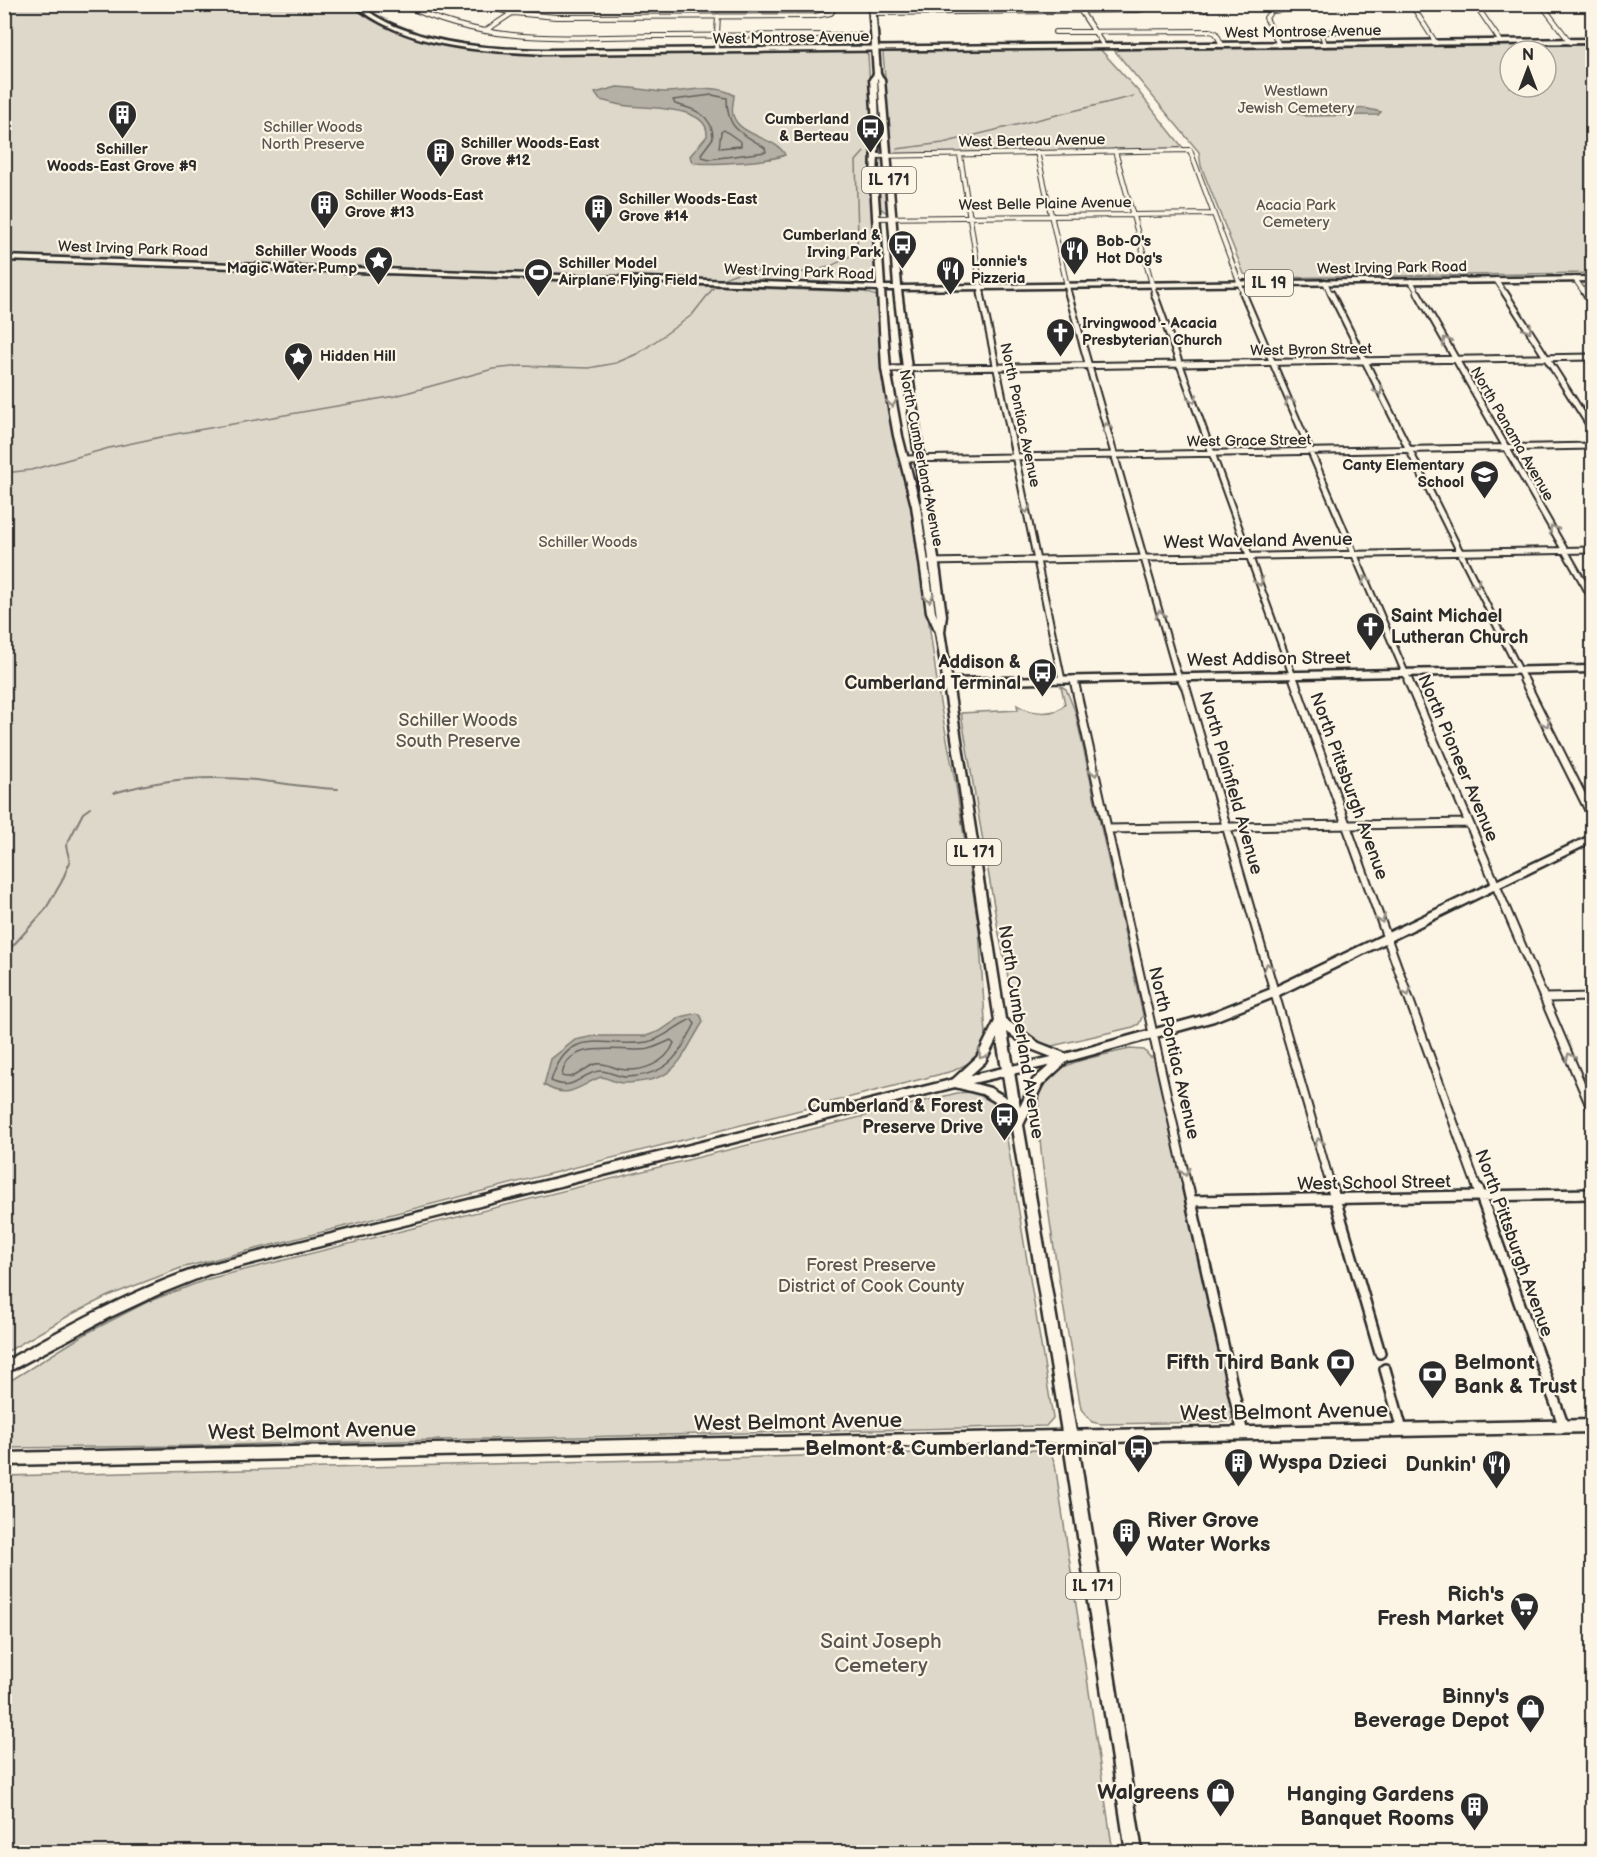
<svg xmlns="http://www.w3.org/2000/svg" width="1597" height="1857" font-family="'Balsamiq Sans',sans-serif">
<style>
.green{fill:#ded8ca;stroke:#84827a;stroke-width:1.5;fill-rule:evenodd}
.water{fill:#b4b0a5;stroke:#7d7b74;stroke-width:1.5}
.lines{fill:none;stroke-linecap:round;stroke-linejoin:round}
.shore{stroke:#62605c;stroke-width:1.5}
.stream-far1{stroke:#7d7b74;stroke-width:1.5}
.stream{stroke:#7d7b74;stroke-width:2}
.street-far3-casing{stroke:#2b2b2b;stroke-width:6}
.street-far2-casing{stroke:#2b2b2b;stroke-width:9}
.street-far1-casing{stroke:#2b2b2b;stroke-width:11}
.street-casing{stroke:#2b2b2b;stroke-width:14}
.secondary-casing{stroke:#2b2b2b;stroke-width:5}
.primary-casing{stroke:#2b2b2b;stroke-width:5}
.street-far3{stroke:#fcf5e5;stroke-width:4}
.street-far2{stroke:#fcf5e5;stroke-width:5}
.street-far1{stroke:#fcf5e5;stroke-width:7}
.street{stroke:#fcf5e5;stroke-width:9}
.secondary{fill:#fcf5e5;fill-rule:evenodd}
.primary{fill:#fcf5e5;fill-rule:evenodd}
.oneway{stroke:#949088}
.labels{text-anchor:middle;dominant-baseline:central;stroke-width:4.5;stroke-linejoin:round;paint-order:stroke}
.far-street-label{font-size:15px;fill:#2b2b2b;stroke:#fcf5e5}
.far-park-label{font-size:15px;fill:#585653;stroke:#fcf5e5}
.far-poi-label{font-size:15px;font-weight:bold;fill:#2b2b2b;stroke:#fcf5e5;text-anchor:start}
.shield{fill:#fcf5e5;stroke:#6a6863;stroke-width:1.5}
.shield-label{font-size:16px;font-weight:bold;fill:#2b2b2b}
.street-label{font-size:18px;fill:#2b2b2b;stroke:#fcf5e5}
.poi-label{font-size:18px;font-weight:bold;fill:#2b2b2b;stroke:#fcf5e5;text-anchor:end}
.park-label{font-size:18px;fill:#585653;stroke:#fcf5e5}
.near-poi-label{font-size:21px;font-weight:bold;fill:#2b2b2b;stroke:#fcf5e5;text-anchor:end}
.near-street-label{font-size:21px;fill:#2b2b2b;stroke:#fcf5e5}
.near-park-label{font-size:21px;fill:#585653;stroke:#fcf5e5}
</style>
<rect width="100%" height="100%" fill="#fcf5e5"/>
<filter id="ink" filterUnits="userSpaceOnUse"><feTurbulence type="fractalNoise" baseFrequency=".0167" numOctaves="2"/><feDisplacementMap in="SourceGraphic" scale="12" xChannelSelector="R" yChannelSelector="G"/><feConvolveMatrix kernelMatrix="1 2 1 2 8 2 1 2 1" color-interpolation-filters="sRGB"/></filter>
<g filter="url(#ink)">
<path class="green" d="M5 5H351C388 39 448 43 495 50L866 52 868 55 872 118 870 165 876 279 871 283H844L5 256Z
M1592 45V273L1255 278 1244 274 1201 166 1199 152 1114 50ZM1510 51H1546V87H1510Z
M1100 49 1138 91 1184 149 891 154 883 53 885 52Z
M880 159 883 160 887 213 880 208 877 161Z
M5 261 865 292 877 296 886 401 913 508 940 703 956 786 979 929 986 1035 980 1052 973 1061 953 1071 181 1268 108 1296 70 1315 5 1353Z
M1061 686 1066 689 1075 711 1143 1015 1139 1024 1133 1027 1052 1046 1034 1041 1018 1026 998 929 961 713 1018 710 1017 705C1029 713 1055 717 1065 704Z
M1130 1049 1144 1050 1150 1057H1155L1234 1412 1233 1417 1228 1422 1101 1424 1092 1422 1081 1409C1074 1366 1025 1106 1042 1084 1063 1059 1101 1056 1130 1049Z
M971 1092C986 1094 997 1101 1003 1115L1053 1418 1046 1426 187 1446 5 1448V1384L87 1333 147 1302 208 1279 957 1093Z
M1039 1450 1052 1456 1055 1464 1113 1852H5V1476Z"/>
<path class="water" d="M617 87C633 87 649 91 664 92 687 93 713 82 734 95 734 102 731 108 733 115 739 137 777 137 785 155 772 161 705 166 692 162L690 156 707 136C710 106 648 108 628 106 618 105 609 102 600 100L595 93Z
M1364 108 1381 112 1378 115 1307 116 1292 112 1296 109 1351 110Z
M697 1013 701 1016 703 1022C678 1062 678 1082 623 1083 615 1083 609 1078 601 1077 579 1085 569 1101 544 1085L551 1059 575 1040 594 1036H646L660 1031 681 1017Z"/>
<g class="lines">
<path class="shore" d="M712 95 727 98C727 131 740 131 765 148L766 152 710 159 702 157 701 154 713 138C713 115 695 109 675 104L673 100Z
M724 130 741 142V146L719 148 721 132Z
M692 1019 695 1024C677 1058 668 1075 626 1077 617 1077 608 1070 599 1071 579 1074 575 1092 551 1081 569 1023 604 1049 647 1042 664 1039 676 1025 692 1019Z
M671 1040 674 1043C666 1064 640 1073 619 1069 611 1067 605 1062 596 1064 584 1067 576 1081 562 1076 567 1036 624 1054 649 1049 656 1047 664 1043 671 1040Z"/>
<path class="stream-far1" d="M326 4 330 7
M897 149 943 143 1134 96
M723 279C749 264 778 274 807 272 825 270 840 263 855 253L858 237 856 161 864 152
M4 473 31 470 109 448 175 434 395 396 493 369 521 366 589 368 616 363 639 353 692 315 714 287"/>
<path class="stream" d="M114 793C160 779 207 775 255 780 283 783 310 788 338 789
M4 959 9 950 45 910 61 883 70 862 66 846 83 813 90 808"/>
<defs>
<path id="street-far3" d="M403 4C485 46 569 37 658 36 726 35 793 35 860 35
M475 4 513 13 556 17 815 16 831 13 835 7
M1076 4 1104 46
M1202 4 1205 10
M1254 4 1276 10
M1358 4 1373 9
M1411 4 1436 43
M1475 4 1501 42
M1541 4 1570 42
M835 7 872 6
M873 13 1138 10 1166 4
M485 31 526 4
M1055 32 1210 31 1216 33 1222 45
M1325 44 1321 32 1373 30
M1279 45 1266 18 1271 11 1358 4
M716 51 718 16
M1115 151 1155 295
M1037 152 1069 295
M960 155 982 295
M874 156 1190 150 1244 295
M877 218 1213 214
M1575 279 1586 295
M1496 280 1506 295
M1411 281 1419 295
M1325 282 1331 295"/>
<path id="street-far2" d="M981 293 1062 680
M1068 293 1176 670 1182 682
M1154 293 1295 682
M1243 293 1409 682
M1331 293 1525 682
M1418 293 1592 598
M1505 293 1592 429
M1585 293 1592 303
M886 369 1592 357
M905 459 1592 446
M929 562 1592 550"/>
<path id="street-far1" d="M1074 680 1188 1190
M1182 680 1186 688 1332 1190
M1294 680 1478 1190
M1408 680 1592 1110
M1524 680 1592 816
M1108 829 1469 823
M1545 998 1592 997"/>
<path id="street" d="M1188 1188 1243 1434
M1332 1188 1380 1353
M1478 1188 1564 1427
M1192 1201 1592 1194
M1385 1369 1402 1430"/>
<path id="secondary" d="M353 4C363 4 368 12 377 17 390 25 405 30 420 35 460 47 503 49 545 50L1592 39V43L545 54C479 51 406 48 353 4Z
M1592 666V672L947 685 942 682 947 679Z
M1592 835V842L1279 995 1214 1021 1065 1062 955 1087 209 1274 159 1294 108 1318 4 1374V1362C69 1325 136 1288 207 1265L955 1079 1065 1054 1206 1015 1271 989Z
M1592 1420V1432L4 1465V1453Z"/>
<path id="primary" d="M869 4H875L880 74 884 79 901 286 1592 277V281L901 290 911 368 946 615 944 632 1005 1019 1039 1043 1069 1055 1071 1058 1042 1085 1023 1125 1077 1438 1142 1852H1126L1063 1438 1009 1110 982 1094 951 1086 949 1083 977 1057 995 1021 936 632 927 612 912 506 894 436 882 369 878 290 4 260V256L877 286 871 181 873 124 870 79 874 74ZM877 78 878 79 894 286H884L877 181 879 124ZM884 290H894L903 368 937 617 935 612 920 506 902 436 890 369ZM1007 1032 1031 1049 1057 1059 1033 1080 1020 1107ZM997 1038V1040L1007 1098 990 1088 964 1081 985 1062Z"/>
</defs>
<use href="#street-far3" class="street-far3-casing"/>
<use href="#street-far2" class="street-far2-casing"/>
<use href="#street-far1" class="street-far1-casing"/>
<use href="#street" class="street-casing"/>
<use href="#secondary" class="secondary-casing"/>
<use href="#primary" class="primary-casing"/>
<use href="#street-far3" class="street-far3"/>
<use href="#street-far2" class="street-far2"/>
<use href="#street-far1" class="street-far1"/>
<use href="#street" class="street"/>
<use href="#secondary" class="secondary"/>
<use href="#primary" class="primary"/>
</g>
<defs><path id="oneway-chevron" d="M-2-3.5L2.5 0L-2 3.5" fill="none" stroke-width="1.6" stroke-linecap="round" stroke-linejoin="round" transform="scale(1.5)"/></defs>
<g class="oneway">
<use href="#oneway-chevron" transform="translate(1528 329) rotate(57)"/>
<use href="#oneway-chevron" transform="translate(1446 341) rotate(-120)"/>
<use href="#oneway-chevron" transform="translate(1379 391) rotate(63)"/>
<use href="#oneway-chevron" transform="translate(1193 399) rotate(70)"/>
<use href="#oneway-chevron" transform="translate(1289 401) rotate(-113)"/>
<use href="#oneway-chevron" transform="translate(892 403) rotate(81)"/>
<use href="#oneway-chevron" transform="translate(1107 427) rotate(-106)"/>
<use href="#oneway-chevron" transform="translate(1026 509) rotate(78)"/>
<use href="#oneway-chevron" transform="translate(1553 529) rotate(-120)"/>
<use href="#oneway-chevron" transform="translate(1366 580) rotate(-113)"/>
<use href="#oneway-chevron" transform="translate(1259 582) rotate(70)"/>
<use href="#oneway-chevron" transform="translate(1476 584) rotate(63)"/>
<use href="#oneway-chevron" transform="translate(929 598) rotate(81)"/>
<use href="#oneway-chevron" transform="translate(1160 614) rotate(-106)"/>
<use href="#oneway-chevron" transform="translate(1546 723) rotate(63)"/>
<use href="#oneway-chevron" transform="translate(1095 772) rotate(77)"/>
<use href="#oneway-chevron" transform="translate(1381 919) rotate(70)"/>
<use href="#oneway-chevron" transform="translate(1268 967) rotate(-106)"/>
<use href="#oneway-chevron" transform="translate(1407 992) rotate(70)"/>
<use href="#oneway-chevron" transform="translate(982 1055) rotate(126)"/>
<use href="#oneway-chevron" transform="translate(1570 1057) rotate(-113)"/>
<use href="#oneway-chevron" transform="translate(1319 1142) rotate(-106)"/>
<use href="#oneway-chevron" transform="translate(1185 1172) rotate(77)"/>
</g>
</g>
<defs>
<symbol id="building-pin" viewBox="-11 -11 22 30"><path d="M0 17L-7.5 6A9.5 9.5 0 1 1 7.5 6Z" fill="#2b2b2b" stroke="#fcf5e5"/><path d="M-4-6H4V6H1V3H-1V6H-4ZM-2.5-4.3h1.7v1.8h-1.7ZM.8-4.3h1.7v1.8H.8ZM-2.5-1h1.7V.8h-1.7ZM.8-1h1.7V.8H.8Z" fill="#fff"/></symbol>
<symbol id="bus-pin" viewBox="-11 -11 22 30"><path d="M0 17L-7.5 6A9.5 9.5 0 1 1 7.5 6Z" fill="#2b2b2b" stroke="#fcf5e5"/><path d="M-5-6H5V4H4V6H2V4H-2V6H-4V4H-5ZM-3.5-4V0h7V-4ZM-3.5 1.2v1.5H-2V1.2ZM2 1.2v1.5H3.5V1.2Z" fill="#fff"/></symbol>
<symbol id="restaurant-pin" viewBox="-11 -11 22 30"><path d="M0 17L-7.5 6A9.5 9.5 0 1 1 7.5 6Z" fill="#2b2b2b" stroke="#fcf5e5"/><path d="M-5-6h1v4h1v-4h1v4h1v-4h1v5L-1.5 .5V6h-2V.5L-5-1ZM5-6V6H3V1.5H1.5Q1.5-4 5-6Z" fill="#fff"/></symbol>
<symbol id="sight-pin" viewBox="-11 -11 22 30"><path d="M0 17L-7.5 6A9.5 9.5 0 1 1 7.5 6Z" fill="#2b2b2b" stroke="#fcf5e5"/><path d="M0-6L1.8-2.2L6-1.7L2.9 1.2L3.7 5.4L0 3.3L-3.7 5.4L-2.9 1.2L-6-1.7L-1.8-2.2Z" fill="#fff"/></symbol>
<symbol id="stadium-pin" viewBox="-11 -11 22 30"><path d="M0 17L-7.5 6A9.5 9.5 0 1 1 7.5 6Z" fill="#2b2b2b" stroke="#fcf5e5"/><path d="M0-5a6.5 5 0 1 0 0 10a6.5 5 0 1 0 0-10ZM-3.5-1.8h7v3.6h-7Z" fill="#fff"/></symbol>
<symbol id="church-pin" viewBox="-11 -11 22 30"><path d="M0 17L-7.5 6A9.5 9.5 0 1 1 7.5 6Z" fill="#2b2b2b" stroke="#fcf5e5"/><path d="M-1.2-6h2.4v3.5h3.3v2.4h-3.3V6h-2.4V-.1h-3.3v-2.4h3.3Z" fill="#fff"/></symbol>
<symbol id="school-pin" viewBox="-11 -11 22 30"><path d="M0 17L-7.5 6A9.5 9.5 0 1 1 7.5 6Z" fill="#2b2b2b" stroke="#fcf5e5"/><path d="M0-5L7-2L0 1L-7-2ZM-4 1L0 2.5L4 1V4Q0 6-4 4Z" fill="#fff"/></symbol>
<symbol id="bank-pin" viewBox="-11 -11 22 30"><path d="M0 17L-7.5 6A9.5 9.5 0 1 1 7.5 6Z" fill="#2b2b2b" stroke="#fcf5e5"/><path d="M-6-4H6V4H-6ZM0-2.3a2.3 2.3 0 1 0 0 4.6a2.3 2.3 0 1 0 0-4.6Z" fill="#fff"/></symbol>
<symbol id="supermarket-pin" viewBox="-11 -11 22 30"><path d="M0 17L-7.5 6A9.5 9.5 0 1 1 7.5 6Z" fill="#2b2b2b" stroke="#fcf5e5"/><path d="M-6-5.5h2.5l.6 2H6L4.5 2H-2.5L-4.4-4H-6ZM-1.5 3.2a1.3 1.3 0 1 0 .1 0ZM3 3.2a1.3 1.3 0 1 0 .1 0Z" fill="#fff"/></symbol>
<symbol id="shop-pin" viewBox="-11 -11 22 30"><path d="M0 17L-7.5 6A9.5 9.5 0 1 1 7.5 6Z" fill="#2b2b2b" stroke="#fcf5e5"/><path d="M-5-2.5h2.3a2.7 3.5 0 0 1 5.4 0H5L5.5 6h-11ZM-1.5-2.5h3a1.5 2.3 0 0 0-3 0Z" fill="#fff"/></symbol>
</defs>
<g fill-rule="evenodd">
<use href="#building-pin" x="106" y="98" width="33" height="45"/>
<use href="#bus-pin" x="854" y="112" width="33" height="45"/>
<use href="#building-pin" x="424" y="136" width="33" height="45"/>
<use href="#building-pin" x="308" y="188" width="33" height="45"/>
<use href="#building-pin" x="582" y="192" width="33" height="45"/>
<use href="#bus-pin" x="886" y="228" width="33" height="45"/>
<use href="#restaurant-pin" x="1058" y="234" width="33" height="45"/>
<use href="#sight-pin" x="362" y="244" width="33" height="45"/>
<use href="#restaurant-pin" x="934" y="254" width="33" height="45"/>
<use href="#stadium-pin" x="522" y="256" width="33" height="45"/>
<use href="#church-pin" x="1044" y="316" width="33" height="45"/>
<use href="#sight-pin" x="282" y="340" width="33" height="45"/>
<use href="#school-pin" x="1468" y="458" width="33" height="45"/>
<use href="#church-pin" x="1354" y="610" width="33" height="45"/>
<use href="#bus-pin" x="1026" y="656" width="33" height="45"/>
<use href="#bus-pin" x="988" y="1100" width="33" height="45"/>
<use href="#bank-pin" x="1324" y="1346" width="33" height="45"/>
<use href="#bank-pin" x="1416" y="1358" width="33" height="45"/>
<use href="#bus-pin" x="1122" y="1432" width="33" height="45"/>
<use href="#building-pin" x="1222" y="1446" width="33" height="45"/>
<use href="#restaurant-pin" x="1480" y="1448" width="33" height="45"/>
<use href="#building-pin" x="1110" y="1516" width="33" height="45"/>
<use href="#supermarket-pin" x="1508" y="1590" width="33" height="45"/>
<use href="#shop-pin" x="1514" y="1692" width="33" height="45"/>
<use href="#shop-pin" x="1204" y="1776" width="33" height="45"/>
<use href="#building-pin" x="1458" y="1790" width="33" height="45"/>
</g>
<g class="labels">
<g class="far-street-label">
<text transform="translate(1303 32) rotate(-1)">West Montrose Avenue</text>
<text transform="translate(791 38) rotate(-1)">West Montrose Avenue</text>
<text transform="translate(1032 141) rotate(-1)">West Berteau Avenue</text>
<text transform="translate(1045 204) rotate(-1)">West Belle Plaine Avenue</text>
<text transform="translate(133 249) rotate(2)">West Irving Park Road</text>
<text transform="translate(1392 268) rotate(-1)">West Irving Park Road</text>
<text transform="translate(799 272) rotate(2)">West Irving Park Road</text>
<text transform="translate(1311 350) rotate(-1)">West Byron Street</text>
<text transform="translate(1020 415) rotate(78)">North Pontiac Avenue</text>
<text transform="translate(1512 434) rotate(60)">North Panama Avenue</text>
<text transform="translate(1249 441) rotate(-1)">West Grace Street</text>
<text transform="translate(921 458) rotate(79)">North Cumberland Avenue</text>
</g>
<g class="far-park-label">
<text x="1296" y="91">Westlawn<tspan x="1296" dy="17">Jewish Cemetery</tspan></text>
<text x="313" y="127">Schiller Woods<tspan x="313" dy="17">North Preserve</tspan></text>
<text x="1296" y="205">Acacia Park<tspan x="1296" dy="17">Cemetery</tspan></text>
<text x="588" y="542">Schiller Woods</text>
</g>
<g class="far-poi-label">
<text x="849" y="119" text-anchor="end">Cumberland<tspan x="849" dy="17">&amp; Berteau</tspan></text>
<text x="461" y="143">Schiller Woods-East<tspan x="461" dy="17">Grove #12</tspan></text>
<text x="122" y="149" text-anchor="middle">Schiller<tspan x="122" dy="17">Woods-East Grove #9</tspan></text>
<text x="345" y="195">Schiller Woods-East<tspan x="345" dy="17">Grove #13</tspan></text>
<text x="619" y="199">Schiller Woods-East<tspan x="619" dy="17">Grove #14</tspan></text>
<text x="881" y="235" text-anchor="end">Cumberland &amp;<tspan x="881" dy="17">Irving Park</tspan></text>
<text x="1096" y="241">Bob-O's<tspan x="1096" dy="17">Hot Dog's</tspan></text>
<text x="357" y="251" text-anchor="end">Schiller Woods<tspan x="357" dy="17">Magic Water Pump</tspan></text>
<text x="971" y="261">Lonnie's<tspan x="971" dy="17">Pizzeria</tspan></text>
<text x="559" y="263">Schiller Model<tspan x="559" dy="17">Airplane Flying Field</tspan></text>
<text x="1082" y="323">Irvingwood - Acacia<tspan x="1082" dy="17">Presbyterian Church</tspan></text>
<text x="320" y="356">Hidden Hill</text>
<text x="1464" y="465" text-anchor="end">Canty Elementary<tspan x="1464" dy="17">School</tspan></text>
</g>
<g class="shield">
<rect x="862" y="167" width="54" height="26" rx="4.5"/>
<rect x="1245" y="270" width="48" height="26" rx="4.5"/>
<rect x="947" y="839" width="54" height="26" rx="4.5"/>
<rect x="1066" y="1573" width="54" height="26" rx="4.5"/>
</g>
<g class="shield-label">
<text x="889" y="180">IL 171</text>
<text x="1269" y="283">IL 19</text>
<text x="974" y="852">IL 171</text>
<text x="1093" y="1586">IL 171</text>
</g>
<g class="street-label">
<text transform="translate(1258 541) rotate(-1)">West Waveland Avenue</text>
<text transform="translate(1269 659) rotate(-1)">West Addison Street</text>
<text transform="translate(1458 758) rotate(67)">North Pioneer Avenue</text>
<text transform="translate(1231 783) rotate(74)">North Plainfield Avenue</text>
<text transform="translate(1349 786) rotate(70)">North Pittsburgh Avenue</text>
<text transform="translate(1021 1032) rotate(81)">North Cumberland Avenue</text>
<text transform="translate(1174 1053) rotate(77)">North Pontiac Avenue</text>
<text transform="translate(1374 1183) rotate(-1)">West School Street</text>
<text transform="translate(1514 1243) rotate(70)">North Pittsburgh Avenue</text>
</g>
<g class="poi-label">
<text x="1391" y="616" text-anchor="start">Saint Michael<tspan x="1391" dy="21">Lutheran Church</tspan></text>
<text x="1021" y="662">Addison &amp;<tspan x="1021" dy="21">Cumberland Terminal</tspan></text>
<text x="983" y="1106">Cumberland &amp; Forest<tspan x="983" dy="21">Preserve Drive</tspan></text>
</g>
<g class="park-label">
<text x="458" y="720">Schiller Woods<tspan x="458" dy="21">South Preserve</tspan></text>
<text x="871" y="1265">Forest Preserve<tspan x="871" dy="21">District of Cook County</tspan></text>
</g>
<g class="near-poi-label">
<text x="1319" y="1362">Fifth Third Bank</text>
<text x="1454" y="1362" text-anchor="start">Belmont<tspan x="1454" dy="24">Bank &amp; Trust</tspan></text>
<text x="1117" y="1448">Belmont &amp; Cumberland Terminal</text>
<text x="1259" y="1462" text-anchor="start">Wyspa Dzieci</text>
<text x="1476" y="1464">Dunkin'</text>
<text x="1147" y="1520" text-anchor="start">River Grove<tspan x="1147" dy="24">Water Works</tspan></text>
<text x="1504" y="1594">Rich's<tspan x="1504" dy="24">Fresh Market</tspan></text>
<text x="1509" y="1696">Binny's<tspan x="1509" dy="24">Beverage Depot</tspan></text>
<text x="1199" y="1792">Walgreens</text>
<text x="1454" y="1794">Hanging Gardens<tspan x="1454" dy="24">Banquet Rooms</tspan></text>
</g>
<g class="near-street-label">
<text transform="translate(1284 1412) rotate(-1)">West Belmont Avenue</text>
<text transform="translate(798 1422) rotate(-1)">West Belmont Avenue</text>
<text transform="translate(312 1431) rotate(-1)">West Belmont Avenue</text>
</g>
<g class="near-park-label">
<text x="881" y="1641">Saint Joseph<tspan x="881" dy="24">Cemetery</tspan></text>
</g>
</g>
<rect width="1597" height="1857" fill="none" stroke="#fcf5e5" stroke-width="24"/>
<rect x="12" y="12" width="1573" height="1833" fill="none" stroke="#2b2b2b" stroke-width="2" filter="url(#ink)"/>
<g transform="translate(1528 69)"><circle r="28" fill="#fcf5e5" stroke="#a8a49b" stroke-width="1.5"/>
<path d="M0-4.5L10 22L0 15L-10 22Z" fill="#2b2b2b"/>
<text y="-9" font-size="16" font-weight="bold" text-anchor="middle" fill="#2b2b2b">N</text>
</g>
</svg>
